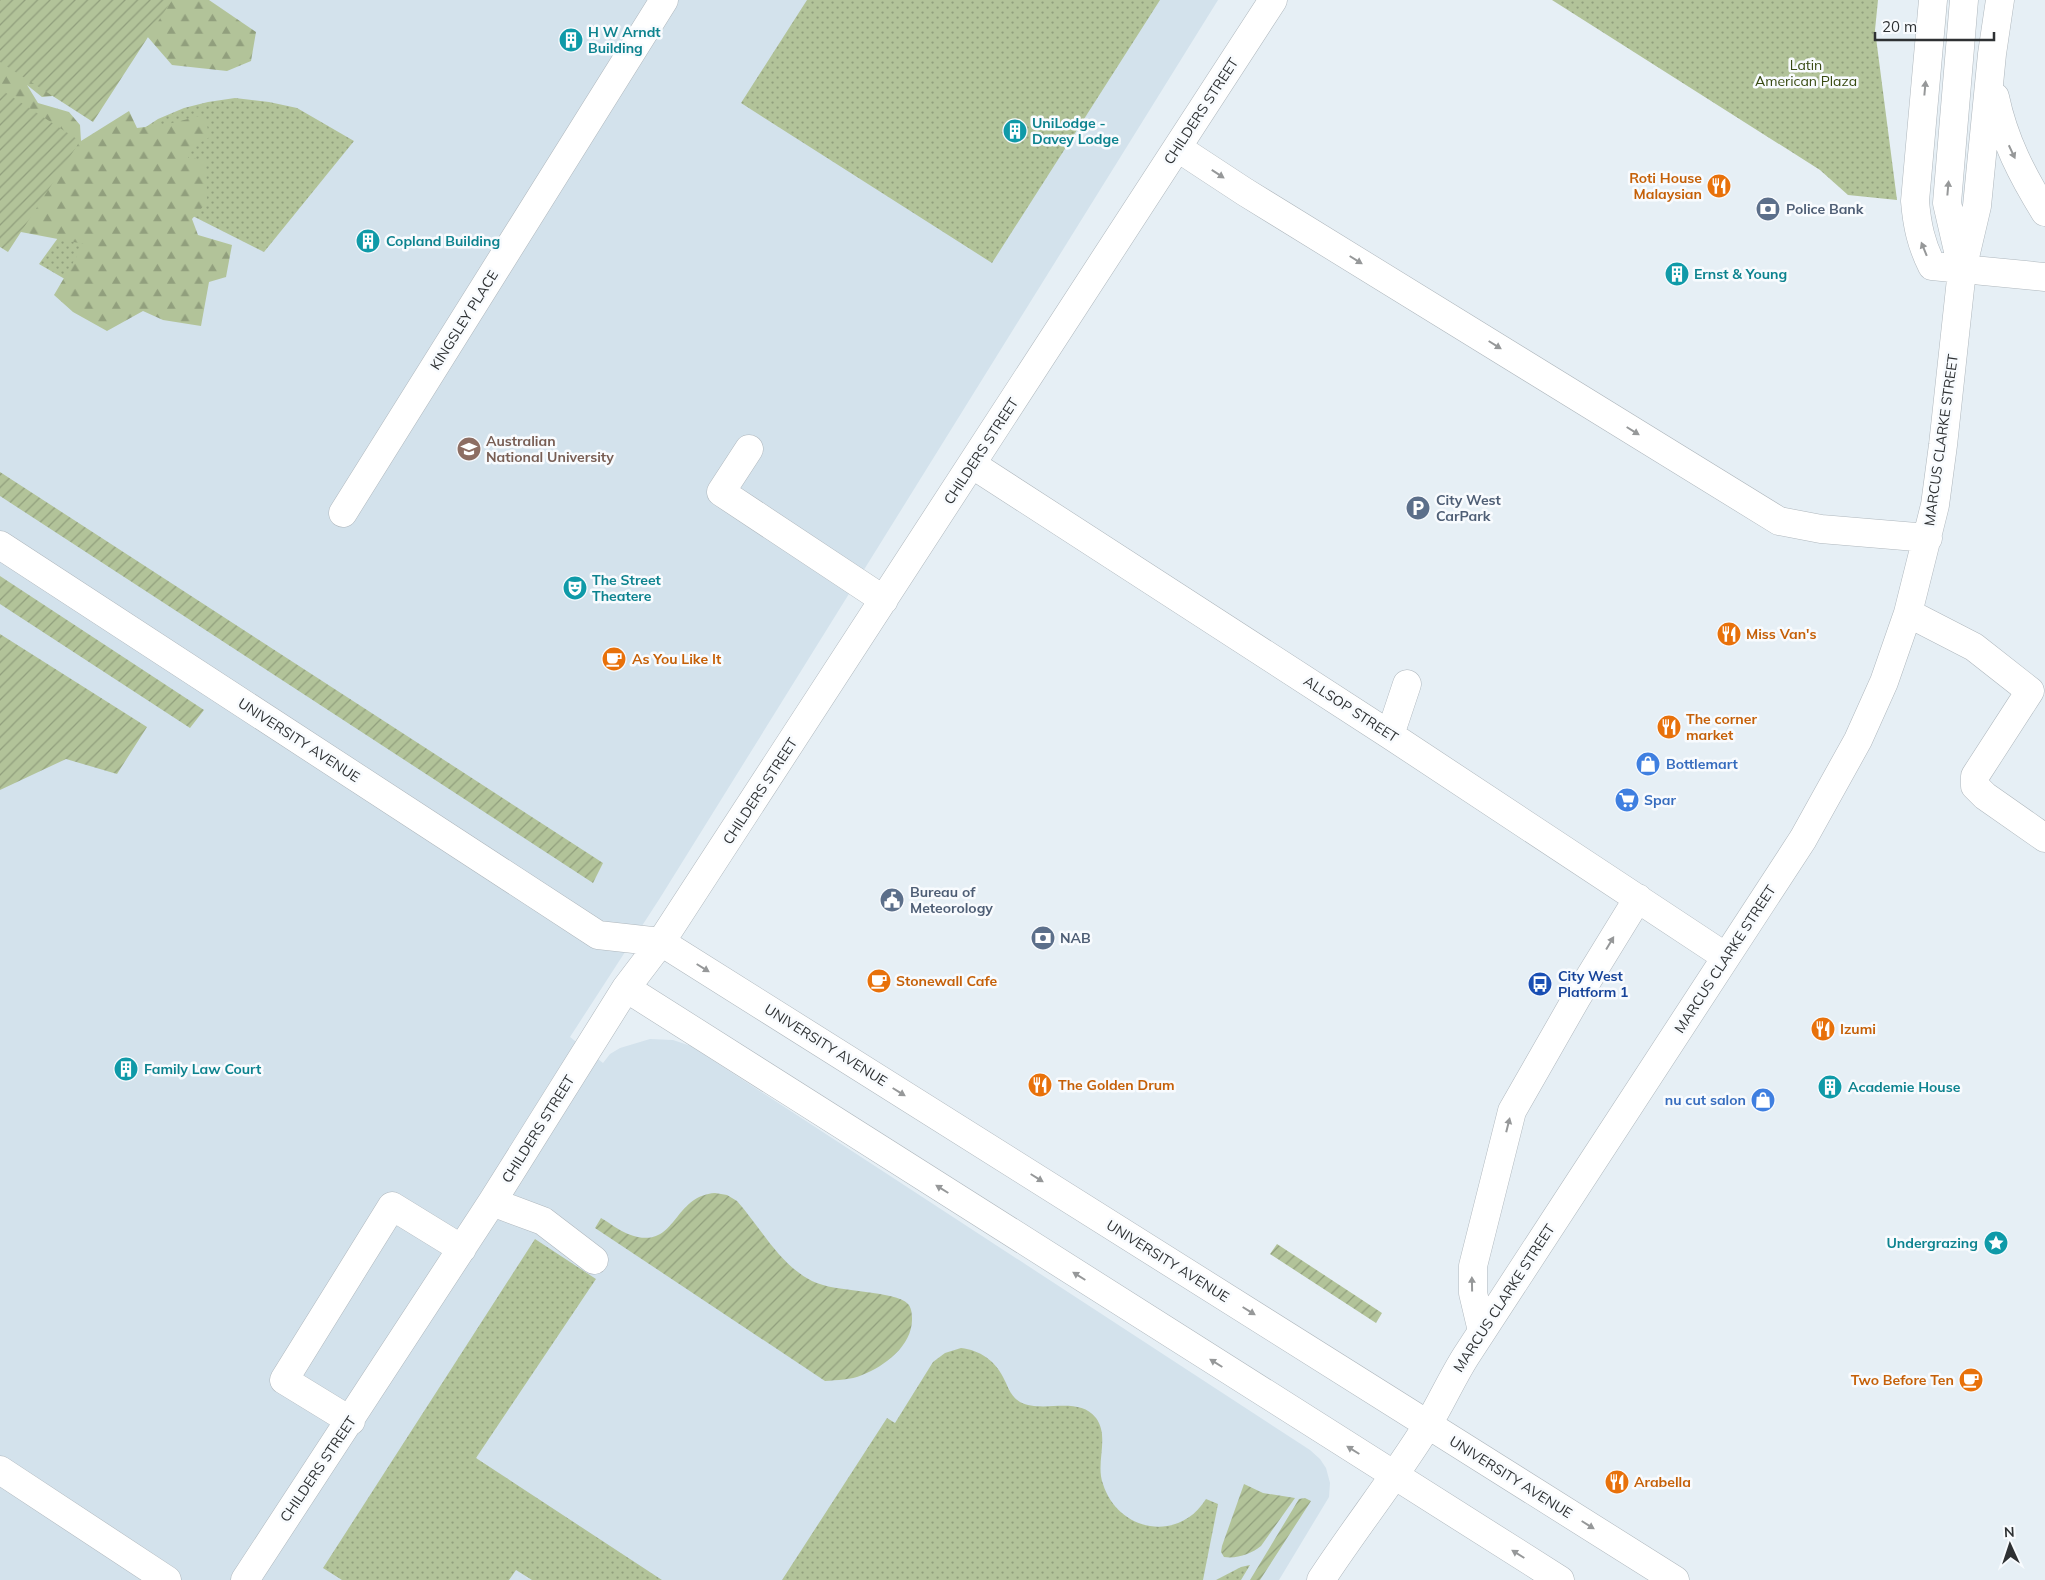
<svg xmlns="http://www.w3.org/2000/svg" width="2045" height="1580" font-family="Mulish,sans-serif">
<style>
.built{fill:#d3e2ec}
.grass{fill:url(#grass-dots)}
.forest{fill:url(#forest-firs)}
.garden{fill:url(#garden-furrows)}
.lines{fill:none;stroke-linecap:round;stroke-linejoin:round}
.minor-casing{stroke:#afb7bd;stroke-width:29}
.minor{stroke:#fff;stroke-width:28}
.oneway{fill:#969899}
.labels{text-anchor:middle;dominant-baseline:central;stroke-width:5;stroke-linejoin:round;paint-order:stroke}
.culture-label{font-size:14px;font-weight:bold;fill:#0d838f;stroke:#f8fbfe;text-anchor:start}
.park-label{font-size:14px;fill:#374911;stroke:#f8fbfe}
.street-label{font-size:14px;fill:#2e3133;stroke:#f8fbfe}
.food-label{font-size:14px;font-weight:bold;fill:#c56008;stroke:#f8fbfe;text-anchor:start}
.service-label{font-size:14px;font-weight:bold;fill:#4e5e75;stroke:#f8fbfe;text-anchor:start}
.education-label{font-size:14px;font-weight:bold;fill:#785e54;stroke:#f8fbfe;text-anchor:start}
.shop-label{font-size:14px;font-weight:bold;fill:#366cbe;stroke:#f8fbfe;text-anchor:start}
.transit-label{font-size:14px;font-weight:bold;fill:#164399;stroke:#f8fbfe;text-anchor:start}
</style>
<defs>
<pattern id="grass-dots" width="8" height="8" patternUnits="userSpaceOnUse" patternTransform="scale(1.25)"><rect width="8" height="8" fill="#b2c399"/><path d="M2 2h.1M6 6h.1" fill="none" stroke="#919f7d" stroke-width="1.8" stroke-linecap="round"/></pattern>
<pattern id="forest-firs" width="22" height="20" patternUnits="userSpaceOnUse" patternTransform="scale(1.25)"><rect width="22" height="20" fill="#b2c399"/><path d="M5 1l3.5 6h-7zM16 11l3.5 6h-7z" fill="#919f7d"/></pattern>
<pattern id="garden-furrows" width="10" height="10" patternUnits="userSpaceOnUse" patternTransform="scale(1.25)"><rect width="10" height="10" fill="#b2c399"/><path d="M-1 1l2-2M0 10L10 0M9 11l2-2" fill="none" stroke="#919f7d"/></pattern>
</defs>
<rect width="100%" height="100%" fill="#e6eff5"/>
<path class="built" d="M0 0H1218L660 898 570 1037 603 1063 610 1054 620 1048 650 1039 673 1040 691 1046 1310 1450 1320 1459 1326 1468 1330 1483 1329 1497 1279 1580H0Z"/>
<path class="grass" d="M807 0H1160L992 263 741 103Z
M1552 0H1878L1875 30 1897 200 1848 195 1820 170Z
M235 98 269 102 297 108 354 141 264 252 165 202 94 296 39 264 132 136 158 119 184 108 208 102Z
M535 1239 596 1279 476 1458 662 1580H532L516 1570 509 1580H342L323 1568Z
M961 1348C980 1350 995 1361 1003 1377 1008 1386 1010 1396 1020 1402 1043 1414 1078 1395 1096 1418 1110 1437 1095 1463 1103 1484 1118 1532 1179 1543 1206 1499L1218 1504 1203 1580H782L887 1418 895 1423 933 1362 945 1353Z
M1250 1565 1241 1580H1216L1241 1567Z"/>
<path class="forest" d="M0 0H209L256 32 251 61 227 71 172 65 140 28 84 93 42 97 27 85 38 103 69 112 80 125 81 141 129 111 137 128 168 124 204 115 210 137 194 146 188 158 206 160 207 202 192 219 198 235 232 245 226 277 209 282 201 326 163 320 143 311 107 331 73 312 54 295 84 244 0 228Z"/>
<path class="garden" d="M0 0H172L93 122 0 62Z
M0 89 80 141 8 252 0 247Z
M0 472 603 863 593 883 0 496Z
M0 576 204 710 190 728 0 604Z
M0 634 147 727 117 774 66 759 0 790Z
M715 1193 727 1195 737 1201C761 1228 779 1264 812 1281 835 1293 896 1290 908 1304 911 1307 912 1313 912 1318 913 1345 885 1366 862 1375 851 1380 837 1380 825 1381L595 1228 601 1218C610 1223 618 1230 628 1234 677 1253 671 1196 715 1193Z
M1277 1244 1382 1313 1376 1323 1270 1254Z
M1244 1484 1263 1493 1295 1498 1261 1546C1251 1554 1237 1559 1224 1557L1221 1552 1222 1546Z
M1305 1498 1311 1501 1260 1580H1250L1299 1499Z"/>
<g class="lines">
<defs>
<path id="minor" d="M1933 0 1915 201C1917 225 1921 244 1932 266L2045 277
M1995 97C2004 140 2022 175 2045 212
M1178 148 1245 192 1779 521 1821 529 1928 538
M1961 264 1947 203 1964 0
M749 449 721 492 884 600
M973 465 1390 735 1726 957
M343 513 664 0
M0 545 598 935 661 942 1675 1580
M1908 613 1974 647 2030 691 1975 776V786L1985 796 2045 838
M1390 735 1407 684
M626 988 1560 1580
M492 1202 543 1221 594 1260
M1482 1331 1473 1293V1266L1512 1111 1576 999 1638 898
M351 1421 284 1380 392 1206 462 1249
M0 1470 167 1580
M245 1580 492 1202 626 988 661 942 1273 0
M1321 1580C1355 1528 1394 1479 1427 1426 1441 1403 1452 1378 1466 1356L1803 839 1858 740 1884 682 1908 613 1935 505 1943 445 1962 270 1977 206 1992 54 2000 0"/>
</defs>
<use href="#minor" class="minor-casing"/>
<use href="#minor" class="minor"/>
</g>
<defs><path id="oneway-solid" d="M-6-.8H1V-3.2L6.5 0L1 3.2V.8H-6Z" transform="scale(1.25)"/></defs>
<g class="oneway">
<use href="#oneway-solid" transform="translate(1925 88) rotate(-85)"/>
<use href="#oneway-solid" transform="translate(2012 152) rotate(65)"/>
<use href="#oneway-solid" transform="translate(1218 174) rotate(33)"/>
<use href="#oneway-solid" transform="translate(1948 188) rotate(-85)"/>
<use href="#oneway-solid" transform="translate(1924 249) rotate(-112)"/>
<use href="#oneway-solid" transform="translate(1356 260) rotate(32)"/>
<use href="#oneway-solid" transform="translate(1495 345) rotate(32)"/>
<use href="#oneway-solid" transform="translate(1633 431) rotate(32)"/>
<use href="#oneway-solid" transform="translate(1610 943) rotate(-59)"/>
<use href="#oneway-solid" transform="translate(703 968) rotate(32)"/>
<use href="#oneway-solid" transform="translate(899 1092) rotate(32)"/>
<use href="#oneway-solid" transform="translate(1508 1125) rotate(-76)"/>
<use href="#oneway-solid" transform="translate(1037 1178) rotate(32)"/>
<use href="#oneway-solid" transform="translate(942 1189) rotate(-148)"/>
<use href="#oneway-solid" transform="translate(1079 1276) rotate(-148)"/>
<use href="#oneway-solid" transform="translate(1472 1284) rotate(-91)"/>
<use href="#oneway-solid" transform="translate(1249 1311) rotate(32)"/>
<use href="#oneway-solid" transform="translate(1216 1363) rotate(-148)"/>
<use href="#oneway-solid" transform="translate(1353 1450) rotate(-148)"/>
<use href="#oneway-solid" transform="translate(1588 1525) rotate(32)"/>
<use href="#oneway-solid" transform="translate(1518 1554) rotate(-148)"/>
</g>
<defs>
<symbol id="building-disc" viewBox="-11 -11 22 22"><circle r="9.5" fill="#0f9aa8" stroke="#f8fbfe"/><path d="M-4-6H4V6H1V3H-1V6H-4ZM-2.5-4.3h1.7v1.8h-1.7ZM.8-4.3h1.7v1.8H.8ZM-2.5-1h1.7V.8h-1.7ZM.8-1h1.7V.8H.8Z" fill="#fff"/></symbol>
<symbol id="restaurant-disc" viewBox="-11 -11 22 22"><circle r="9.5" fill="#e8710a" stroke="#f8fbfe"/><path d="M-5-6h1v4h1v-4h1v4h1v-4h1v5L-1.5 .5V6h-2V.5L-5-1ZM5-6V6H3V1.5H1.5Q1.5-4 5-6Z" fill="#fff"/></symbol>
<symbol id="bank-disc" viewBox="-11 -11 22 22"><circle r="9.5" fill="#5c6f8a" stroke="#f8fbfe"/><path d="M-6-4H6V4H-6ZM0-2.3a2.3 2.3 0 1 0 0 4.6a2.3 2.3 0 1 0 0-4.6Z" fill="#fff"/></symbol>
<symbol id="university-disc" viewBox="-11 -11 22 22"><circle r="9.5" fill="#8d6e63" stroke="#f8fbfe"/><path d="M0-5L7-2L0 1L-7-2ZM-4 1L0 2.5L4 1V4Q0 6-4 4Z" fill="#fff"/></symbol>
<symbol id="parking-disc" viewBox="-11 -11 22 22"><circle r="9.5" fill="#5c6f8a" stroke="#f8fbfe"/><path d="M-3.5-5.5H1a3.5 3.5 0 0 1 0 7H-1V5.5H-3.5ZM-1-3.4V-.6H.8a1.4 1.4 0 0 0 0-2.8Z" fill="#fff"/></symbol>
<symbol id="theatre-disc" viewBox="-11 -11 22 22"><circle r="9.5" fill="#0f9aa8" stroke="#f8fbfe"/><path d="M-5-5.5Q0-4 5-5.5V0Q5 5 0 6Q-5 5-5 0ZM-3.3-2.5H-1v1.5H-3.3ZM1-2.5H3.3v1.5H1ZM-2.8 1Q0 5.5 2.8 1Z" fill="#fff"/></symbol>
<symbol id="cafe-disc" viewBox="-11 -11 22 22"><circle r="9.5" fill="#e8710a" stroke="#f8fbfe"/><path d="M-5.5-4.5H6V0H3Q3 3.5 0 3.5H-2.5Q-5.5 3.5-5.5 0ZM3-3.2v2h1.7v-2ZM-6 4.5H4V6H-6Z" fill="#fff"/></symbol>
<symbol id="shop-disc" viewBox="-11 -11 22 22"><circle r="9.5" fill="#3f7fe0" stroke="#f8fbfe"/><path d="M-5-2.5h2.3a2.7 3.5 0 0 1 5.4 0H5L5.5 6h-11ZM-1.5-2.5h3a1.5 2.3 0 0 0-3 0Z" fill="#fff"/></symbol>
<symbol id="supermarket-disc" viewBox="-11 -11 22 22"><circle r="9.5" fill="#3f7fe0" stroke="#f8fbfe"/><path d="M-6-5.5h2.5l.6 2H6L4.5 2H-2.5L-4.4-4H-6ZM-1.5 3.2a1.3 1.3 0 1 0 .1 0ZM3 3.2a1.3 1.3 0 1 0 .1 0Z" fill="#fff"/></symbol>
<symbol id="civic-disc" viewBox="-11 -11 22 22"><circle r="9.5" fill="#5c6f8a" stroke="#f8fbfe"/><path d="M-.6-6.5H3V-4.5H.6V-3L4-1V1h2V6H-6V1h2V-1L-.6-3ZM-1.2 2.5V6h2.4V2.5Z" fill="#fff"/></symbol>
<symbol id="bus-disc" viewBox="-11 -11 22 22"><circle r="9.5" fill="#1a4fb4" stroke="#f8fbfe"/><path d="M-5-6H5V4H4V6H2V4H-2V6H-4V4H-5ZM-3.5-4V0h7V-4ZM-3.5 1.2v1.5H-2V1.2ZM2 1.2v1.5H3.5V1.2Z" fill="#fff"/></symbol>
<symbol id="sight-disc" viewBox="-11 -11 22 22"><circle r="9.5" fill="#0f9aa8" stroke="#f8fbfe"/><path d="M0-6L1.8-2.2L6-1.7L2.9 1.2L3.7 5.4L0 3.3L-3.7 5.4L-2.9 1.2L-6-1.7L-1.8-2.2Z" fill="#fff"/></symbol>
</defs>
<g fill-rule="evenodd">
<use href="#building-disc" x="557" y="26" width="28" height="28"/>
<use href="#building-disc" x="1001" y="117" width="28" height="28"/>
<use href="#restaurant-disc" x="1705" y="172" width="28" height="28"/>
<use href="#bank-disc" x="1754" y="195" width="28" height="28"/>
<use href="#building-disc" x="354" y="227" width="28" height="28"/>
<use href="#building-disc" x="1663" y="260" width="28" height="28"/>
<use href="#university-disc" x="455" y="435" width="28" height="28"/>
<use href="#parking-disc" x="1404" y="494" width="28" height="28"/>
<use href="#theatre-disc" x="561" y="574" width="28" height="28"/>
<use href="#restaurant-disc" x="1715" y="620" width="28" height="28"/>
<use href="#cafe-disc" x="600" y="645" width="28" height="28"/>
<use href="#restaurant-disc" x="1655" y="713" width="28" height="28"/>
<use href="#shop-disc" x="1634" y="750" width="28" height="28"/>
<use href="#supermarket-disc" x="1613" y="786" width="28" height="28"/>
<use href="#civic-disc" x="878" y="886" width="28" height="28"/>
<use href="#bank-disc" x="1029" y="924" width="28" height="28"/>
<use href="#cafe-disc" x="865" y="967" width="28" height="28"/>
<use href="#bus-disc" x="1526" y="970" width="28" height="28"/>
<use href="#restaurant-disc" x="1809" y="1015" width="28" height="28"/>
<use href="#building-disc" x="112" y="1055" width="28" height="28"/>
<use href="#restaurant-disc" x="1026" y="1071" width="28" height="28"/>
<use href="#building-disc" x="1816" y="1073" width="28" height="28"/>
<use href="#shop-disc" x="1749" y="1086" width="28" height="28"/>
<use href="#sight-disc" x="1982" y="1229" width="28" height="28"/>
<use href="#cafe-disc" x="1957" y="1366" width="28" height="28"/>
<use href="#restaurant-disc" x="1603" y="1468" width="28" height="28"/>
</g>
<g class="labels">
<g class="culture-label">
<text x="588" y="32">H W Arndt<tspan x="588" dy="16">Building</tspan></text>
<text x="1032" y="123">UniLodge -<tspan x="1032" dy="16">Davey Lodge</tspan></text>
<text x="386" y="241">Copland Building</text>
<text x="1694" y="274">Ernst &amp; Young</text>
<text x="592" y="580">The Street<tspan x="592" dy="16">Theatere</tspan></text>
<text x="144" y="1069">Family Law Court</text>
<text x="1848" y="1087">Academie House</text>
<text x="1978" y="1243" text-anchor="end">Undergrazing</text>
</g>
<g class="park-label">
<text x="1806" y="65">Latin<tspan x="1806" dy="16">American Plaza</tspan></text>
</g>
<g class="street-label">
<text transform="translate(1201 111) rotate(-57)">CHILDERS STREET</text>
<text transform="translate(464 320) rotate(-58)">KINGSLEY PLACE</text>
<text transform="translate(1941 440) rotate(-82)">MARCUS CLARKE STREET</text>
<text transform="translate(981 451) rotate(-57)">CHILDERS STREET</text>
<text transform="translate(1351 709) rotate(33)">ALLSOP STREET</text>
<text transform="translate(299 740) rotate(33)">UNIVERSITY AVENUE</text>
<text transform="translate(760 791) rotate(-57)">CHILDERS STREET</text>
<text transform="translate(1725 959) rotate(-57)">MARCUS CLARKE STREET</text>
<text transform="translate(826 1045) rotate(32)">UNIVERSITY AVENUE</text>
<text transform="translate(538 1129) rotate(-58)">CHILDERS STREET</text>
<text transform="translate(1168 1261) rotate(32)">UNIVERSITY AVENUE</text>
<text transform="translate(1504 1298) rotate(-57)">MARCUS CLARKE STREET</text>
<text transform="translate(318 1469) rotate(-56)">CHILDERS STREET</text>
<text transform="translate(1511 1477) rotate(32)">UNIVERSITY AVENUE</text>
</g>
<g class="food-label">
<text x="1702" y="178" text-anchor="end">Roti House<tspan x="1702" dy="16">Malaysian</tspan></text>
<text x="1746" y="634">Miss Van's</text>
<text x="632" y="659">As You Like It</text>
<text x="1686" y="719">The corner<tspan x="1686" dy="16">market</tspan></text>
<text x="896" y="981">Stonewall Cafe</text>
<text x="1840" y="1029">Izumi</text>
<text x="1058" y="1085">The Golden Drum</text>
<text x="1954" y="1380" text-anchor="end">Two Before Ten</text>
<text x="1634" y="1482">Arabella</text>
</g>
<g class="service-label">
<text x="1786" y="209">Police Bank</text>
<text x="1436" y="500">City West<tspan x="1436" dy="16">CarPark</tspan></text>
<text x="910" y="892">Bureau of<tspan x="910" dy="16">Meteorology</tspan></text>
<text x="1060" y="938">NAB</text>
</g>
<g class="education-label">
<text x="486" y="441">Australian<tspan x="486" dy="16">National University</tspan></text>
</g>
<g class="shop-label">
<text x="1666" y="764">Bottlemart</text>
<text x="1644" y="800">Spar</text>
<text x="1746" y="1100" text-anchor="end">nu cut salon</text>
</g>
<g class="transit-label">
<text x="1558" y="976">City West<tspan x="1558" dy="16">Platform 1</tspan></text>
</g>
</g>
<g transform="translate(2010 1545) rotate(357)" stroke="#f8fbfe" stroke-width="4" paint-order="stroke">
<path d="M0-4L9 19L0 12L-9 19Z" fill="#2e3133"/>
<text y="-8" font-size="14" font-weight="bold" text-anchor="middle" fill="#2e3133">N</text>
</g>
<path d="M1875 32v8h119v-8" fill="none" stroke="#2e3133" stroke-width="2.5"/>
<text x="1882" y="32" font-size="15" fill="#2e3133" stroke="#f8fbfe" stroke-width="4" paint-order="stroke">20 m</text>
</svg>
